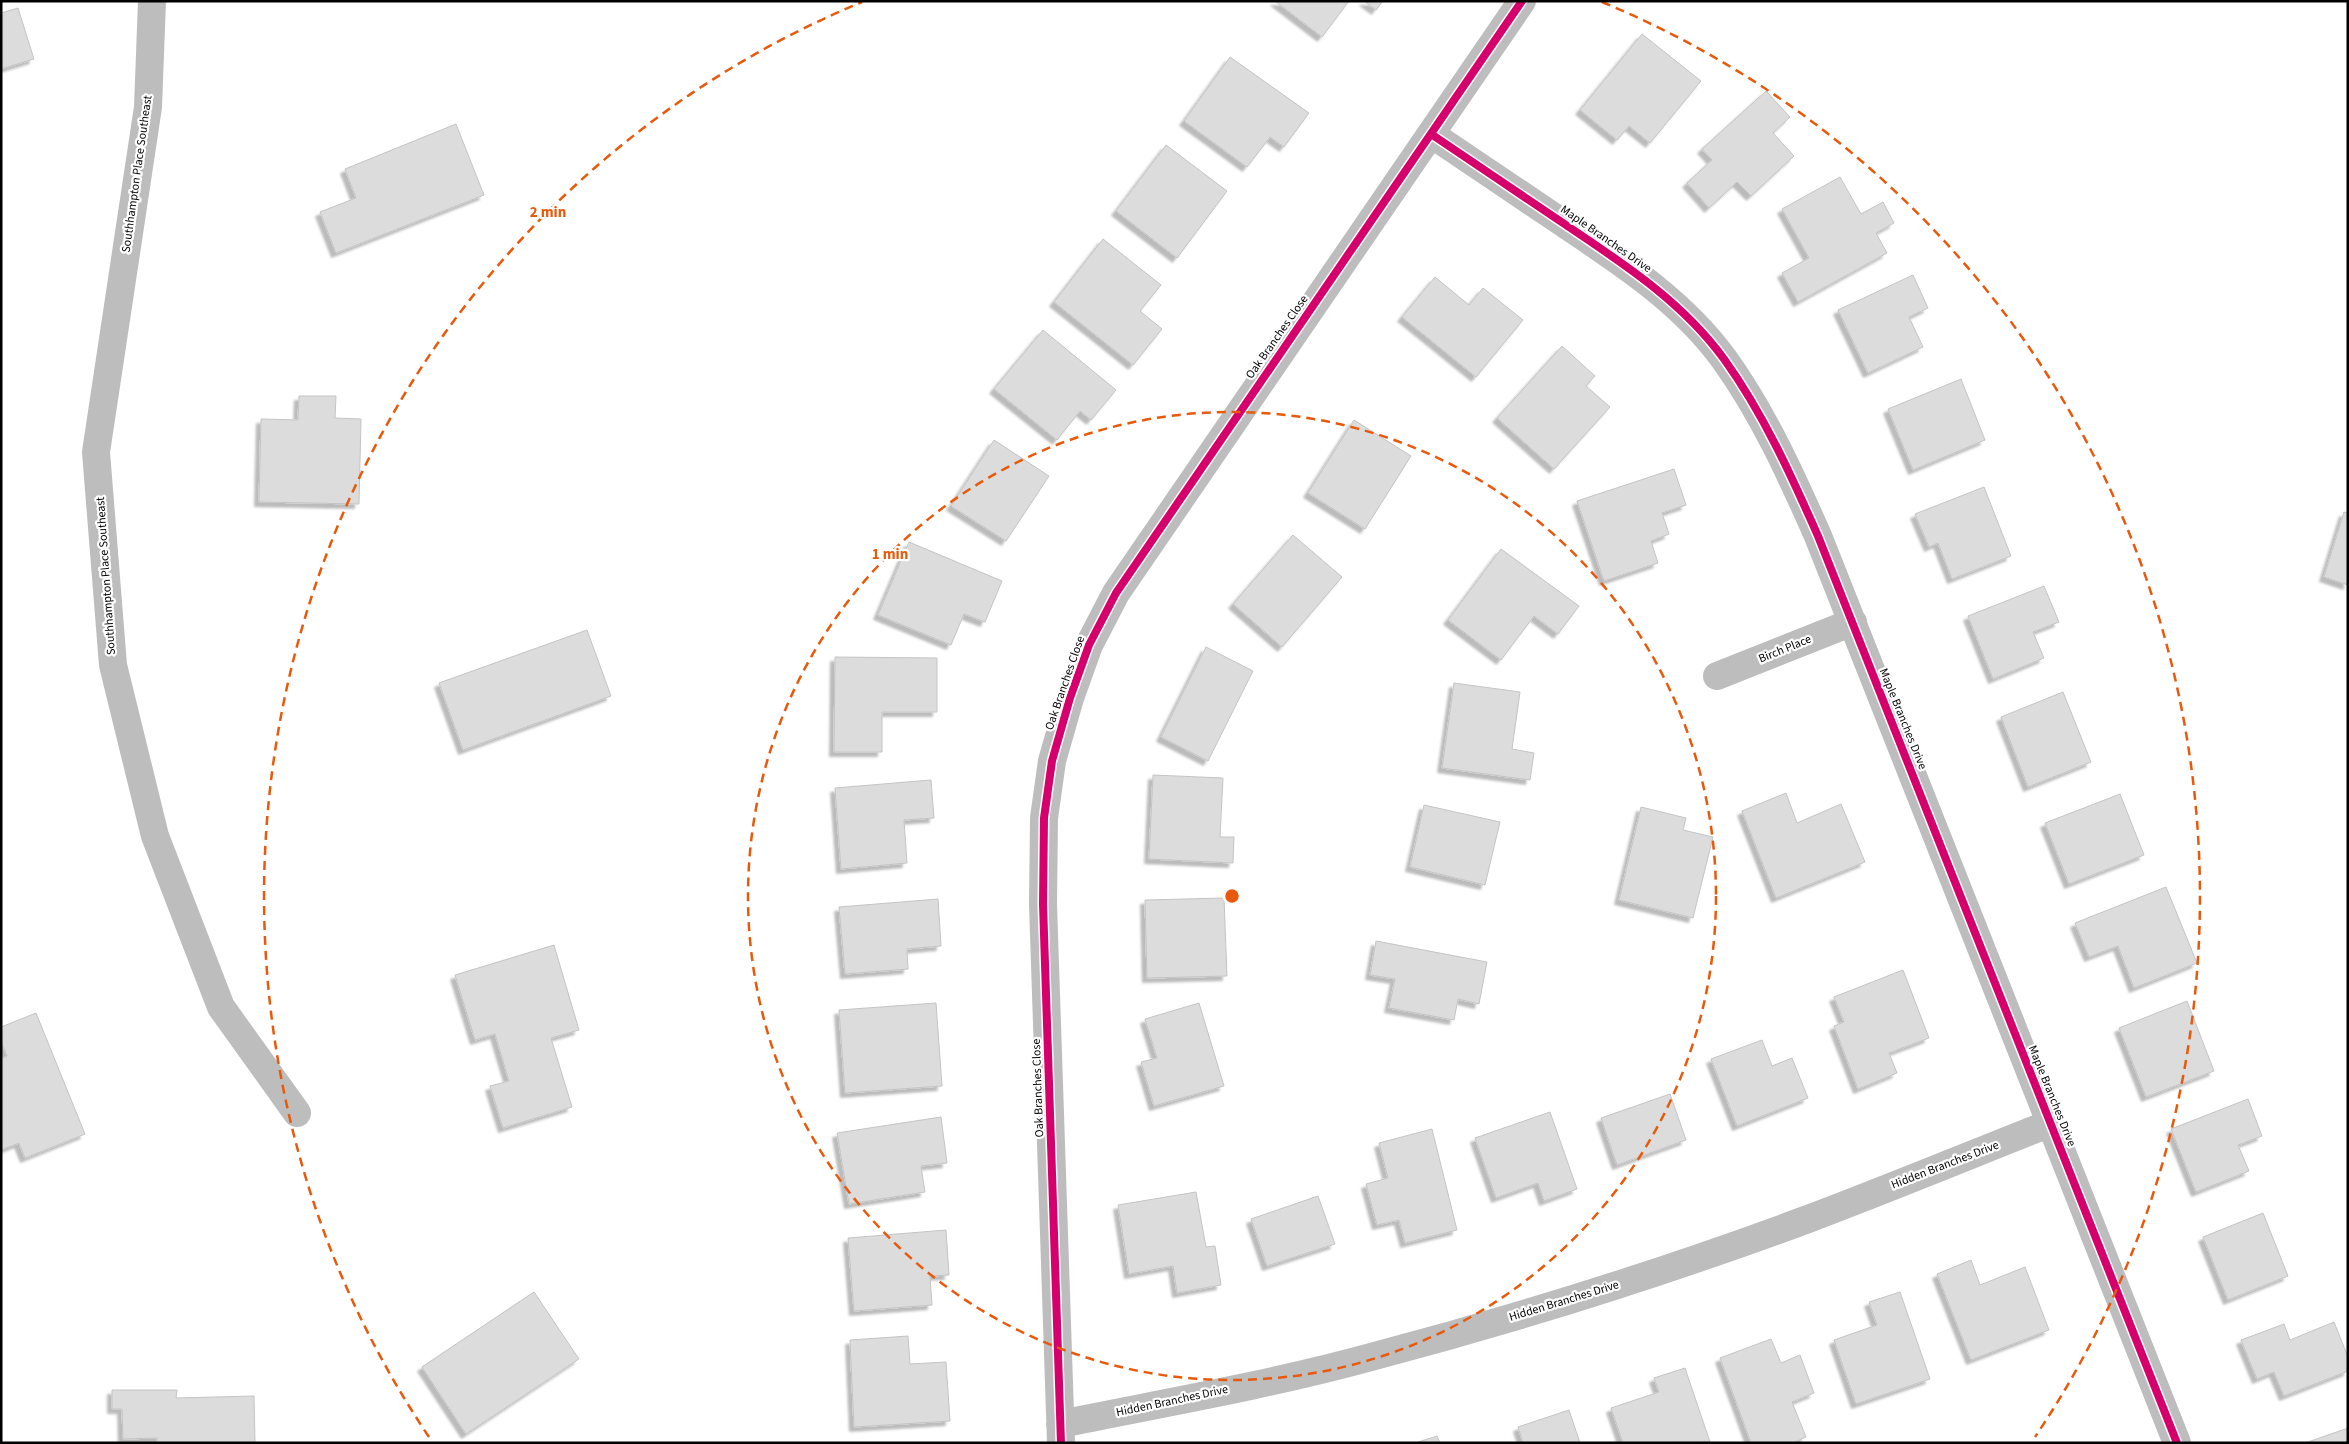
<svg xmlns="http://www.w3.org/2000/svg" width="2349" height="1444" font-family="'Source Sans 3',sans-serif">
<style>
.building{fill:#dcdcdc;stroke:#c4c4c4;filter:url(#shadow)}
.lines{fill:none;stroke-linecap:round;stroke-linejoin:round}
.minor{stroke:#bdbdbd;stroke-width:28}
.cycleway-casing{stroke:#fff;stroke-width:11}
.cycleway{stroke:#d6006c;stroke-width:8}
.ring{fill:none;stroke:#e8590c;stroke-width:2.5;stroke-dasharray:9 6}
.labels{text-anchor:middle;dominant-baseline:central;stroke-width:4.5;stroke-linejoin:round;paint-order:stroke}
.street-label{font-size:12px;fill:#000;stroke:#fff}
.centre{fill:#e8590c;stroke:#fff;stroke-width:2.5}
.ring-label{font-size:15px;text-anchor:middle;font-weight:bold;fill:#e8590c;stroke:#fff;stroke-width:4.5;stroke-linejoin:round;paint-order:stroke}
</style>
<defs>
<filter id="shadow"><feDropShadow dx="-4.5" dy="4.5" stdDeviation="1" flood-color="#0004"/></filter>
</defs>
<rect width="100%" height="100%" fill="#fff"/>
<path class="building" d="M1275 1H1349L1322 37Z
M1364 1H1383L1376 10Z
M18 8 34 59 1 69V13Z
M1642 34 1701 81 1650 143 1629 126 1617 140 1580 110Z
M1230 57 1309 113 1284 147 1270 137 1247 167 1184 121Z
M1766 91 1790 117 1773 133 1794 156 1751 196 1737 182 1709 208 1687 183 1712 160 1702 149Z
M456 124 484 195 336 253 320 212 356 198 345 169Z
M1166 145 1227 191 1177 258 1116 211Z
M1840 177 1861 214 1883 202 1894 223 1876 233 1887 253 1798 302 1782 273 1809 258 1782 209Z
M1103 239 1161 285 1140 311 1162 329 1133 365 1054 302Z
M1913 275 1928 308 1909 317 1923 347 1868 373 1838 310Z
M1435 277 1469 305 1483 288 1523 320 1476 377 1402 317Z
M1043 330 1116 390 1091 420 1080 411 1057 440 994 389Z
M1562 346 1595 376 1586 386 1610 407 1554 469 1497 418Z
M1961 379 1985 440 1913 470 1888 409Z
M299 396H336L335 418 361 419 359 504 259 502 261 419 298 420Z
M1354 420 1411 456 1365 529 1308 493Z
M994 440 1049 476 1006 541 951 506Z
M1674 469 1686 505 1662 513 1669 534 1651 541 1658 563 1604 581 1577 501Z
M1984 487 2011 556 1952 579 1938 543 1929 547 1915 514Z
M2344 512 2348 513V585L2324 577Z
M1293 535 1342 577 1282 647 1233 604Z
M909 542 1002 581 985 622 964 614 951 645 878 615Z
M1501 549 1579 606 1558 634 1534 616 1501 660 1448 620Z
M2044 586 2059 622 2033 632 2044 658 1993 679 1968 616Z
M587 630 611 696 463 750 439 683Z
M1206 647 1253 671 1208 761 1161 737Z
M835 657 937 658V712H882V752H834Z
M1454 683 1520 692 1512 749 1534 753 1530 780 1442 768Z
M2063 692 2091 762 2028 787 2001 717Z
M1153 775 1223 778 1220 837H1234L1233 863 1149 859Z
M931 780 934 818 904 820 907 863 841 869 835 788Z
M1786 793 1797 823 1841 804 1865 862 1776 898 1742 811Z
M2120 794 2144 855 2069 884 2045 823Z
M1424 805 1500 822 1485 885 1410 867Z
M1641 807 1686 818 1683 830 1713 837 1693 918 1619 900Z
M2166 887 2197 963 2134 988 2118 946 2089 957 2075 923Z
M1224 898 1227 976 1147 978 1145 900Z
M938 899 941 946 907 949 908 969 845 974 839 907Z
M1376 941 1487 962 1479 1004 1458 999 1454 1020 1389 1008 1395 979 1370 975Z
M554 945 579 1030 551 1038 572 1107 503 1128 490 1086 509 1081 495 1034 475 1040 455 975Z
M1903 970 1929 1038 1889 1053 1897 1073 1858 1089 1834 1026 1844 1022 1834 997Z
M2187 1001 2214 1071 2146 1097 2119 1028Z
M936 1003 942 1086 845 1093 839 1010Z
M1199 1003 1224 1086 1154 1106 1141 1062 1157 1058 1145 1019Z
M36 1013 85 1134 25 1158 19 1143 1 1150V1059L7 1056 1 1041V1027Z
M1762 1040 1772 1066 1792 1058 1808 1098 1737 1126 1711 1059Z
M1670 1094 1686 1140 1617 1165 1601 1118Z
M2248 1099 2262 1136 2238 1145 2249 1171 2196 1192 2171 1129Z
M1550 1112 1577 1189 1544 1201 1538 1183 1496 1198 1475 1138Z
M941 1117 947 1163 921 1166 925 1192 849 1204 837 1133Z
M1432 1129 1457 1230 1405 1243 1399 1220 1377 1225 1366 1184 1388 1178 1379 1143Z
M1196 1192 1206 1247 1215 1246 1221 1285 1177 1293 1173 1266 1129 1274 1118 1205Z
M1318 1196 1335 1244 1267 1266 1251 1219Z
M2263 1213 2288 1276 2228 1300 2203 1237Z
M946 1230 949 1275 930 1276 932 1305 854 1311 848 1238Z
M1971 1260 1980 1285 2025 1267 2049 1330 1971 1360 1937 1274Z
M534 1292 579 1359 466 1434 422 1367Z
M1900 1292 1930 1379 1856 1404 1834 1340 1877 1325 1869 1302Z
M2334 1322 2348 1357V1371L2284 1396 2274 1372 2257 1379 2241 1340 2284 1324 2290 1340Z
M908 1336 910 1364 946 1362 950 1421 854 1427 850 1340Z
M1771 1339 1781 1363 1800 1355 1814 1393 1792 1402 1806 1437 1793 1443H1751L1720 1358Z
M1685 1368 1710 1442 1623 1443 1611 1408 1659 1392 1654 1378Z
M112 1390H177L176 1398 254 1396 255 1443H157V1438L123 1439 122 1409H112Z
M1569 1410 1580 1443H1523L1518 1427Z
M2348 1428V1443H2305Z
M1437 1436 1440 1443H1415Z"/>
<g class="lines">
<path class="minor" d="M152 1 148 107 96 452 113 665 155 836 221 1007 297 1113
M1431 134C1475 164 1519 193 1563 223 1621 262 1682 301 1724 359 1763 413 1791 475 1818 536L2177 1443
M1717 676 1853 622
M1060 1424C1163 1403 1269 1385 1371 1357 1519 1318 1665 1272 1808 1219 1890 1188 1970 1155 2051 1123
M1061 1443 1043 904 1044 818 1052 761 1070 698 1089 645 1116 593 1522 1"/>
<defs>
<path id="cycleway" d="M1431 134C1475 164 1519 193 1563 223 1621 262 1682 301 1724 359 1763 413 1791 475 1818 536L2177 1443
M1061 1443 1043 904 1044 818 1052 761 1070 698 1089 645 1116 593 1522 1"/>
</defs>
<use href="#cycleway" class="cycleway-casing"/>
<use href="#cycleway" class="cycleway"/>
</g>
<g class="ring">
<circle cx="1232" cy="896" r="484"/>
<path d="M429 1437A968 968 0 0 1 862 2M1602 2A968 968 0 0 1 2035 1437"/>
</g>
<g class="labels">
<g class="street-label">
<text transform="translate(137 174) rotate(-82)">Southhampton Place Southeast</text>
<text transform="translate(1606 239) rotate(35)">Maple Branches Drive</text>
<text transform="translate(1277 337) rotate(-55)">Oak Branches Close</text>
<text transform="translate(106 576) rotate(-94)">Southhampton Place Southeast</text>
<text transform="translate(1785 649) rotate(-22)">Birch Place</text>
<text transform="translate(1065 683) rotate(-71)">Oak Branches Close</text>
<text transform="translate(1903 719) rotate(68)">Maple Branches Drive</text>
<text transform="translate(1038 1088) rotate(-92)">Oak Branches Close</text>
<text transform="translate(2052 1096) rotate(68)">Maple Branches Drive</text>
<text transform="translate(1945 1165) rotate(-21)">Hidden Branches Drive</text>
<text transform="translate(1564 1301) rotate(-17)">Hidden Branches Drive</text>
<text transform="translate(1172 1401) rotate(-12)">Hidden Branches Drive</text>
</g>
</g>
<circle cx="1232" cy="896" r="8" class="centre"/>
<g class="ring-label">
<text x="548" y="217">2 min</text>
<text x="890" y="559">1 min</text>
</g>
<rect width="2349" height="1444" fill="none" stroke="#000000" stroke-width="5"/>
</svg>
